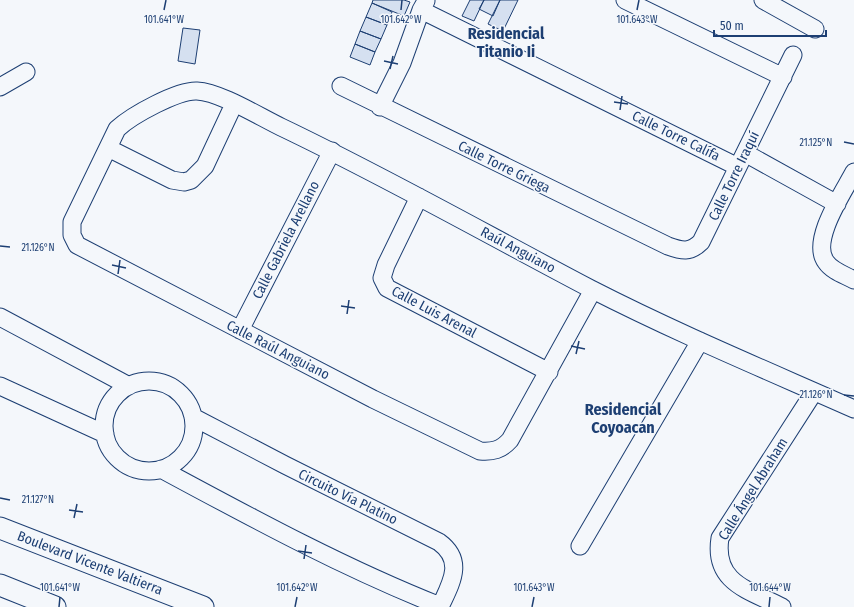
<svg xmlns="http://www.w3.org/2000/svg" width="854" height="607" font-family="'Fira Sans Condensed',sans-serif">
<style>
.building{fill:#d5e0f0;stroke:#1d3f73}
.lines{fill:none;stroke-linecap:round;stroke-linejoin:round}
.minor-casing{stroke:#1d3f73;stroke-width:19}
.major-casing{stroke:#1d3f73;stroke-width:23}
.minor{stroke:#f4f7fb;stroke-width:17}
.major{stroke:#f4f7fb;stroke-width:21}
.ticks{fill:none;stroke:#1d3f73;stroke-width:1.5}
.labels{text-anchor:middle;dominant-baseline:central;stroke-width:3;stroke-linejoin:round;paint-order:stroke}
.street-label{font-size:14px;fill:#1d3f73;stroke:#f4f7fb}
.quarter-label{font-size:16px;font-weight:bold;fill:#1d3f73;stroke:#f4f7fb}
.ticks-label{font-size:10px;text-anchor:middle;fill:#1d3f73;stroke:#f4f7fb;stroke-width:3;stroke-linejoin:round;paint-order:stroke}
</style>
<rect width="100%" height="100%" fill="#f4f7fb"/>
<path class="building" d="M373 0H404L410 2 404 16 372 3Z
M470 0H484L474 21 462 16Z
M484 0H500L493 16 479 9Z
M500 0H518L503 31 488 24Z
M372 3 392 12 387 25 366 17Z
M366 17 387 25 381 39 360 31Z
M183 28 200 30 195 64 178 61Z
M360 31 381 39 375 52 355 44Z
M355 44 375 52 370 65 350 57Z"/>
<g class="lines">
<defs>
<path id="minor" d="M625 0 783 77
M763 0 815 29
M421 10 738 167
M341 86 668 246C682 251 690 253 701 242L793 55
M0 87 26 72
M380 107 402 63 421 10 426 1
M108 148 172 180 184 182 191 180 205 166 234 104
M745 153 837 204
M854 172C843 193 810 241 826 262 832 271 845 275 854 280
M419 197 386 265 382 278 387 288 549 372
M593 290 510 440C501 450 493 452 480 451L373 399 77 245 72 235V222L117 129C132 115 178 90 197 91 220 92 260 117 281 127 386 177 488 235 591 289 677 333 766 370 854 409
M0 317 129 386
M240 330 332 151
M104 426a45 45 0 1 1 90 0a45 45 0 1 1-90 0Z
M0 386 105 434
M193 417 285 465 439 542C465 561 451 583 440 607
M161 469C252 518 344 568 440 606
M580 546 700 341
M782 607C749 590 713 583 720 538L814 392"/>
<path id="major" d="M0 528 203 607
M0 585 55 607"/>
</defs>
<use href="#minor" class="minor-casing"/>
<use href="#major" class="major-casing"/>
<use href="#minor" class="minor"/>
<use href="#major" class="major"/>
</g>
<path class="ticks" d="M164 10 166 0M401 10 402 0M637 10 639 0M384 61 398 64M390 69 393 56M614 102 628 104M620 110 622 96M844 142 854 144M0 246 10 247M112 265 126 268M118 274 120 260M341 306 355 308M347 314 349 300M571 346 585 349M576 354 579 341M844 395 854 396M0 498 10 500M69 510 83 512M74 518 77 504M298 551 312 553M304 559 306 545M59 607 60 597M295 607 297 597M532 607 534 597M769 607 770 597"/>
<g class="labels">
<g class="street-label">
<text transform="translate(676 136) rotate(26)">Calle Torre Calífa</text>
<text transform="translate(504 167) rotate(26)">Calle Torre Griega</text>
<text transform="translate(734 176) rotate(-64)">Calle Torre Iraquí</text>
<text transform="translate(286 240) rotate(-63)">Calle Gabriela Arellano</text>
<text transform="translate(518 250) rotate(28)">Raúl Anguiano</text>
<text transform="translate(434 312) rotate(28)">Calle Luis Arenal</text>
<text transform="translate(278 350) rotate(27)">Calle Raúl Anguiano</text>
<text transform="translate(753 489) rotate(-58)">Calle Ángel Abraham</text>
<text transform="translate(348 497) rotate(26)">Circuito Vía Platino</text>
<text transform="translate(90 563) rotate(21)">Boulevard Vicente Valtierra</text>
</g>
<g class="quarter-label">
<text x="506" y="33">Residencial<tspan x="506" dy="18">Titanio Ii</tspan></text>
<text x="623" y="409">Residencial<tspan x="623" dy="18">Coyoacan</tspan></text>
</g>
</g>
<g class="ticks-label">
<text x="164" y="23">101.641°W</text>
<text x="401" y="23">101.642°W</text>
<text x="637" y="23">101.643°W</text>
<text x="816" y="146">21.125°N</text>
<text x="38" y="251">21.126°N</text>
<text x="816" y="398">21.126°N</text>
<text x="38" y="503">21.127°N</text>
<text x="60" y="591">101.641°W</text>
<text x="297" y="591">101.642°W</text>
<text x="534" y="591">101.643°W</text>
<text x="770" y="591">101.644°W</text>
</g>
<path d="M714 30v6h112v-6" fill="none" stroke="#1d3f73" stroke-width="2"/>
<text x="720" y="30" font-size="12" fill="#1d3f73" stroke="#f4f7fb" stroke-width="3" paint-order="stroke">50 m</text>
</svg>
